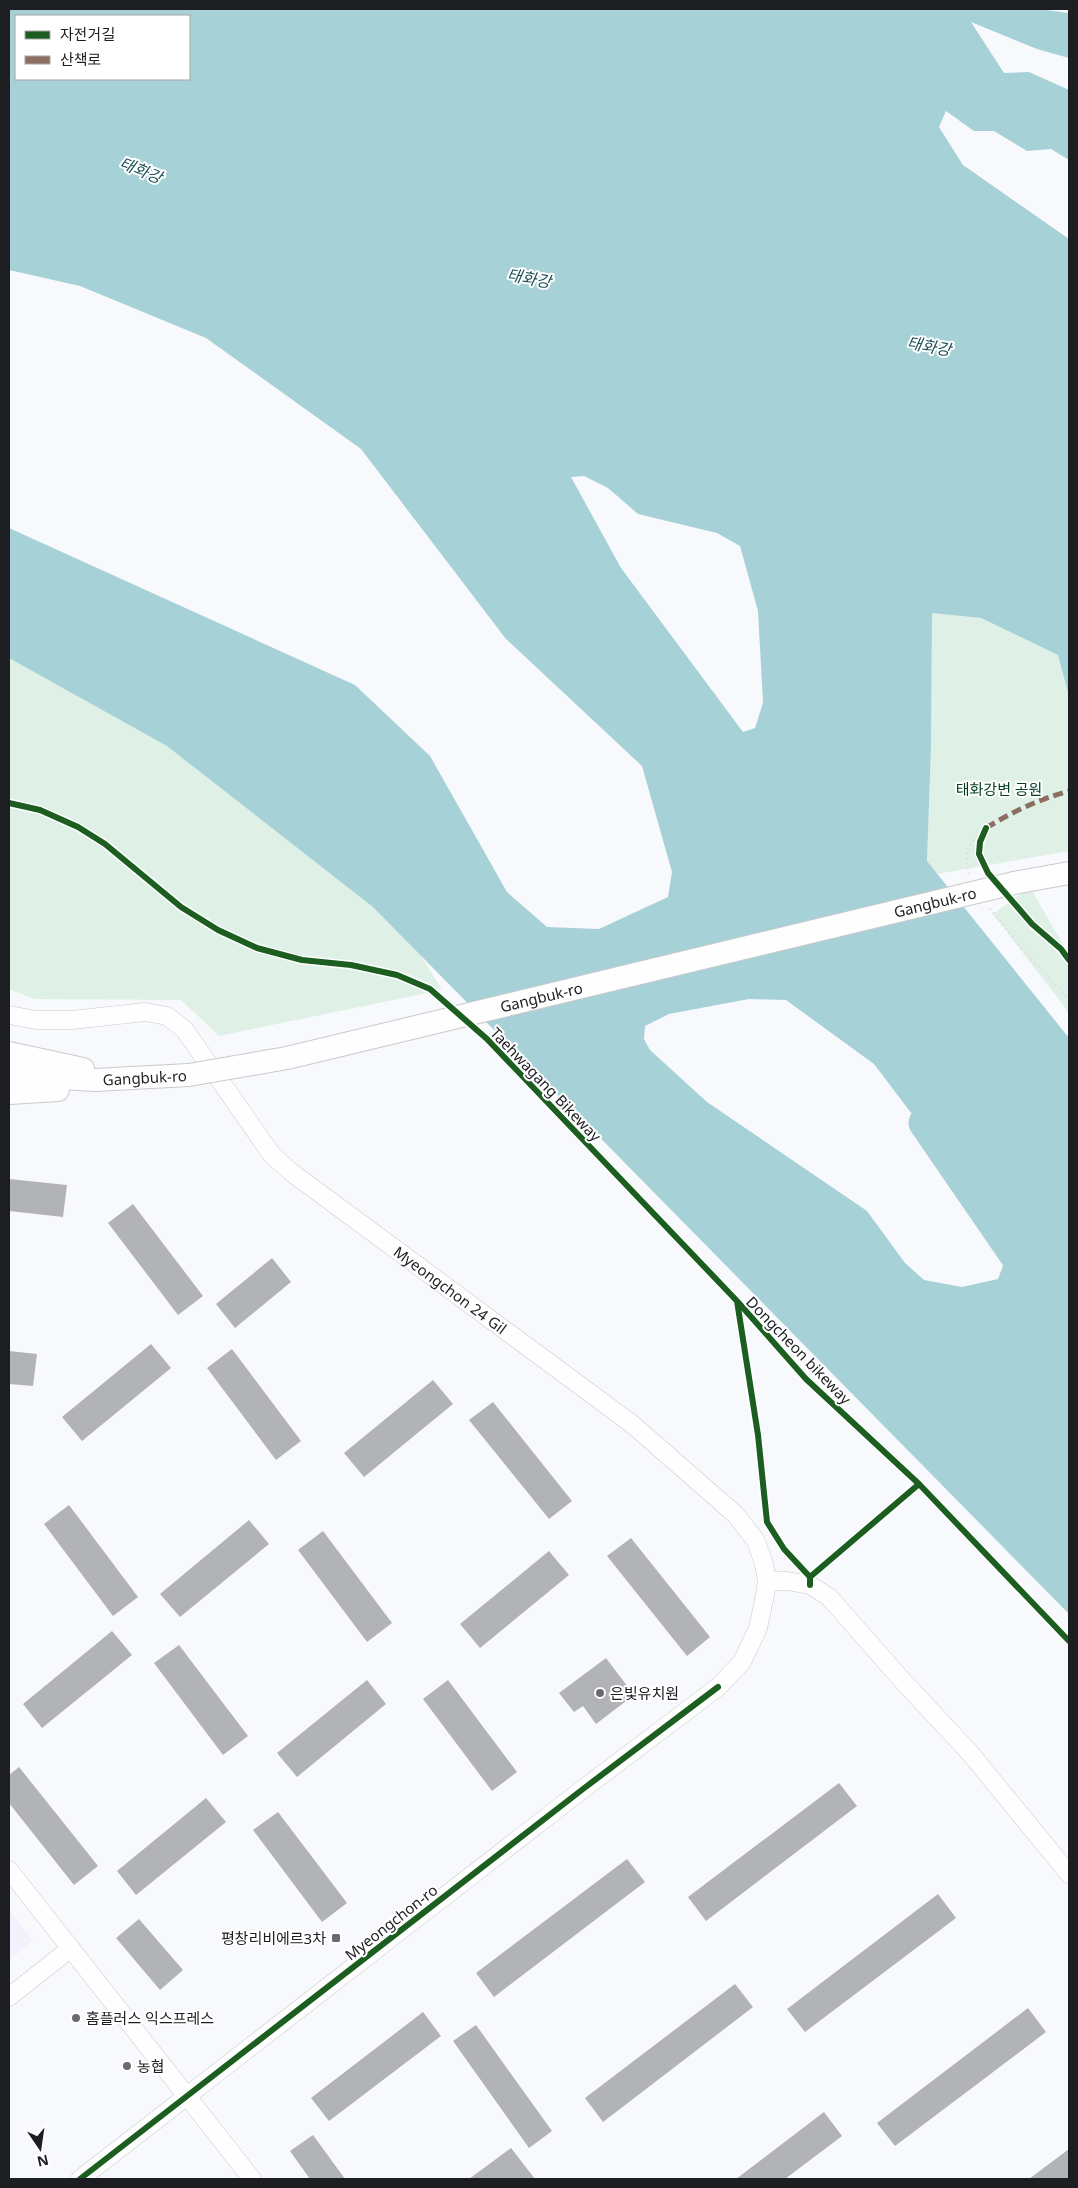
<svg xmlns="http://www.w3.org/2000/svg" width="1078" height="2188" font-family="'Noto Sans','Noto Sans KR',sans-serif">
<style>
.education{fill:#f4f1fd}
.green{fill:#dff1e7}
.water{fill:#a6d1d7;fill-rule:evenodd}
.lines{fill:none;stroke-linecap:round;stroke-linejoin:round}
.river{stroke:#a6d1d7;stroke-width:31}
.building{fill:#b2b3b6}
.minor-casing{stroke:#c9cacd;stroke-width:19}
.major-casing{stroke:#c9cacd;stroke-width:24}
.path{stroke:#dadadc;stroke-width:3;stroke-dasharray:1 4;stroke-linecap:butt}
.minor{stroke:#fefeff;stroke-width:18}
.major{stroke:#fefeff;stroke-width:22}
.major-bridge-casing{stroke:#c9cacd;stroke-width:24;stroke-linecap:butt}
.major-bridge{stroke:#fefeff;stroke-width:22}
.quiet{stroke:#8d6e63;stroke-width:5;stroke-dasharray:10 5;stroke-linecap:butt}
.cycleway-casing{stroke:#fff;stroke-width:9}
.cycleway{stroke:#1b5e20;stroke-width:6}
.poi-dot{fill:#6a6b6e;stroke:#fff;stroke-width:2}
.labels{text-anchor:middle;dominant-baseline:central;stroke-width:4;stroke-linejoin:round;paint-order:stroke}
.park-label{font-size:15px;fill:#023e22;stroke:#fff}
.street-label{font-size:15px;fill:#1d1e22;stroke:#fff}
.poi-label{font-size:15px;fill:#1d1e22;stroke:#fff;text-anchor:start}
.water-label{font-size:16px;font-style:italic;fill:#1b5156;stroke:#fff}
</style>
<rect width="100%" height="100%" fill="#f8f9fc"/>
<path class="education" d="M9 1909 33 1940 9 1961Z"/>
<path class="green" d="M932 613 981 618 1059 655 1069 696V851L937 874 927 861 931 747Z
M9 643 150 719 387 900 442 990 219 1036 181 1000 34 999 9 989Z
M1030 887 1069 955V1013L993 914Z"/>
<path class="water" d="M9 9H1038L1069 13V58L1037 49 971 22 1004 73 1029 72 1069 90V160L1051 149 1027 151 994 131H974L946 111 939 127 963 165 1069 239V696L1058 655 981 618 932 613 931 747 927 861 1069 1038V1614L373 907 167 746 9 658V528L355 685 430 756 507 892 547 927 599 929 668 897 672 872 642 766 506 639 361 449 206 338 80 286 9 270ZM16 16H189V79H16ZM584 476 608 488 638 514 717 533 740 546 758 611 763 703 755 728 743 732 621 568 571 477ZM749 999 786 1000 874 1064 918 1122 939 1153 970 1169 1003 1216 1007 1255 998 1279 962 1287 924 1280 905 1263 867 1211 707 1102 650 1050 644 1039 645 1026 669 1014Z"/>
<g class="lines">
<path class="river" d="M924 1123 1069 1334"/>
</g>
<path class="building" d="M9 1179 67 1185 63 1217 9 1211Z
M133 1204 203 1296 178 1315 108 1223Z
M272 1258 291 1282 235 1328 216 1304Z
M151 1344 171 1368 82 1441 62 1417Z
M232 1349 301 1441 276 1460 207 1368Z
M9 1351 37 1354 33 1386 9 1384Z
M433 1380 453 1404 364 1477 344 1453Z
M493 1402 572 1501 549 1519 469 1420Z
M69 1505 138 1597 113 1616 44 1524Z
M249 1520 269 1544 180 1617 160 1594Z
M323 1531 392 1623 367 1642 298 1550Z
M631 1538 710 1637 687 1656 607 1556Z
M549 1551 569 1575 480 1648 460 1624Z
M112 1631 132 1655 42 1728 23 1704Z
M179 1645 248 1736 223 1755 154 1663Z
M606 1658 634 1695 596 1724 583 1706 574 1712 559 1693Z
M367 1680 386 1704 297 1777 277 1753Z
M448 1680 517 1772 492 1791 423 1699Z
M19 1767 98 1866 74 1885 9 1803V1775Z
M839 1783 857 1806 706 1921 688 1897Z
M206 1798 226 1822 136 1895 117 1871Z
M278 1812 347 1903 322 1922 253 1830Z
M627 1859 645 1882 494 1997 476 1973Z
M938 1894 956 1918 805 2032 787 2009Z
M139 1919 183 1970 160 1990 116 1938Z
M735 1984 753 2007 603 2122 585 2098Z
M1028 2008 1046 2032 895 2146 877 2123Z
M423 2012 441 2036 329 2121 311 2098Z
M476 2025 552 2131 529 2148 453 2041Z
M824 2112 842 2136 785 2179H736Z
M313 2135 345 2179H310L290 2151Z
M511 2148 535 2179H469Z
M1069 2149V2179H1029Z"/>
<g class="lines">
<defs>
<g id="minor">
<path id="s1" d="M9 1015 36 1020H72L145 1012 167 1016 184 1029 272 1155 291 1172 632 1424 736 1515 756 1541 764 1564 767 1581 765 1595 758 1628 742 1662 718 1687 583 1789 80 2179"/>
<path d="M767 1581H787L810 1585 829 1597 901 1679 970 1753 1069 1874"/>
<path d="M9 1870 252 2179"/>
<path d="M9 1997 71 1948"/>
</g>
<g id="major">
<path d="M1014 883 1069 873"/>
<path d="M9 1053 83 1069"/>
<path id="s2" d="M9 1075 95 1080 189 1075"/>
<path d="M9 1093 58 1090"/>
</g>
</defs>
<use href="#minor" class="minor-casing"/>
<use href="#major" class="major-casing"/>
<path class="path" d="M969 874C962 853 970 841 986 828
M990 909 1031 959 1069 1000"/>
<use href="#minor" class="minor"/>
<use href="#major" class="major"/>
<defs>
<g id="major-bridge">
<path id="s3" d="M189 1075 287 1058 1014 883"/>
</g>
</defs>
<use href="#major-bridge" class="major-bridge-casing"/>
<use href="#major-bridge" class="major-bridge"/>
<path class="quiet" d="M986 828C1014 811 1037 800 1069 791"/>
<defs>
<path id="cycleway" d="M9 803 40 810 78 827 105 844 181 907 218 930 257 948 302 960 351 965 397 975 430 989 487 1039 737 1301
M986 828 980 842 979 854 988 873 1032 924 1061 949 1069 960
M810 1577 784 1549 767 1522 758 1435 737 1301 806 1379 919 1484 1069 1641
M810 1585V1577L919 1484
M80 2179 583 1789 718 1687"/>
</defs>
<use href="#cycleway" class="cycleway-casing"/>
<use href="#cycleway" class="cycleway"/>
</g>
<g class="poi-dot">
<circle cx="600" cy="1693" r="5"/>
<rect x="331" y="1933" width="10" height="10" rx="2.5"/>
<circle cx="76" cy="2018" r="5"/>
<circle cx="127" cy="2066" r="5"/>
</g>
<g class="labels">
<g class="park-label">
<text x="999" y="789">태화강변 공원</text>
</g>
<g class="street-label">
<text stroke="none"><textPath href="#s3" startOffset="766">Gangbuk-ro</textPath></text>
<text stroke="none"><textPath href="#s3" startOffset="361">Gangbuk-ro</textPath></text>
<text stroke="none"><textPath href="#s2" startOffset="136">Gangbuk-ro</textPath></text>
<text transform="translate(546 1084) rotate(46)">Taehwagang Bikeway</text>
<text stroke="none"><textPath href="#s1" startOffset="558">Myeongchon 24 Gil</textPath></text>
<text transform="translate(799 1350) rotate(46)">Dongcheon bikeway</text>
<text transform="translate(391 1922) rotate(-38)">Myeongchon-ro</text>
</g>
<g class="poi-label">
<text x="610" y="1693">은빛유치원</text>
<text x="326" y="1938" text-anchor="end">평창리비에르3차</text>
<text x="86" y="2018">홈플러스 익스프레스</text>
<text x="137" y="2066">농협</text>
</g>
<g class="water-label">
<text transform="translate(141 170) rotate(22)">태화강</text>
<text transform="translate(529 278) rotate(10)">태화강</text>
<text transform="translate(929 346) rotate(10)">태화강</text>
</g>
</g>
<rect width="1078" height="2188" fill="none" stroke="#1d1e22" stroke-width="20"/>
<rect x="15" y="15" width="175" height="65" fill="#ffffff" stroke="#a5a5a7"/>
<rect x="25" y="31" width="25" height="8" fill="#1b5e20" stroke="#a5a5a7"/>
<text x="60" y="40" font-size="15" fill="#1d1e22">자전거길</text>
<rect x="25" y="56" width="25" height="8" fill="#8d6e63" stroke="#a5a5a7"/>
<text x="60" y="65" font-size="15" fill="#1d1e22">산책로</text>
<g transform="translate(40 2148) rotate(167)" stroke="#ffffff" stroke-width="4" paint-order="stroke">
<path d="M0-4L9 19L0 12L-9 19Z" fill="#1d1e22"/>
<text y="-8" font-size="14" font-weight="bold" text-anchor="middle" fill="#1d1e22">N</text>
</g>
</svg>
